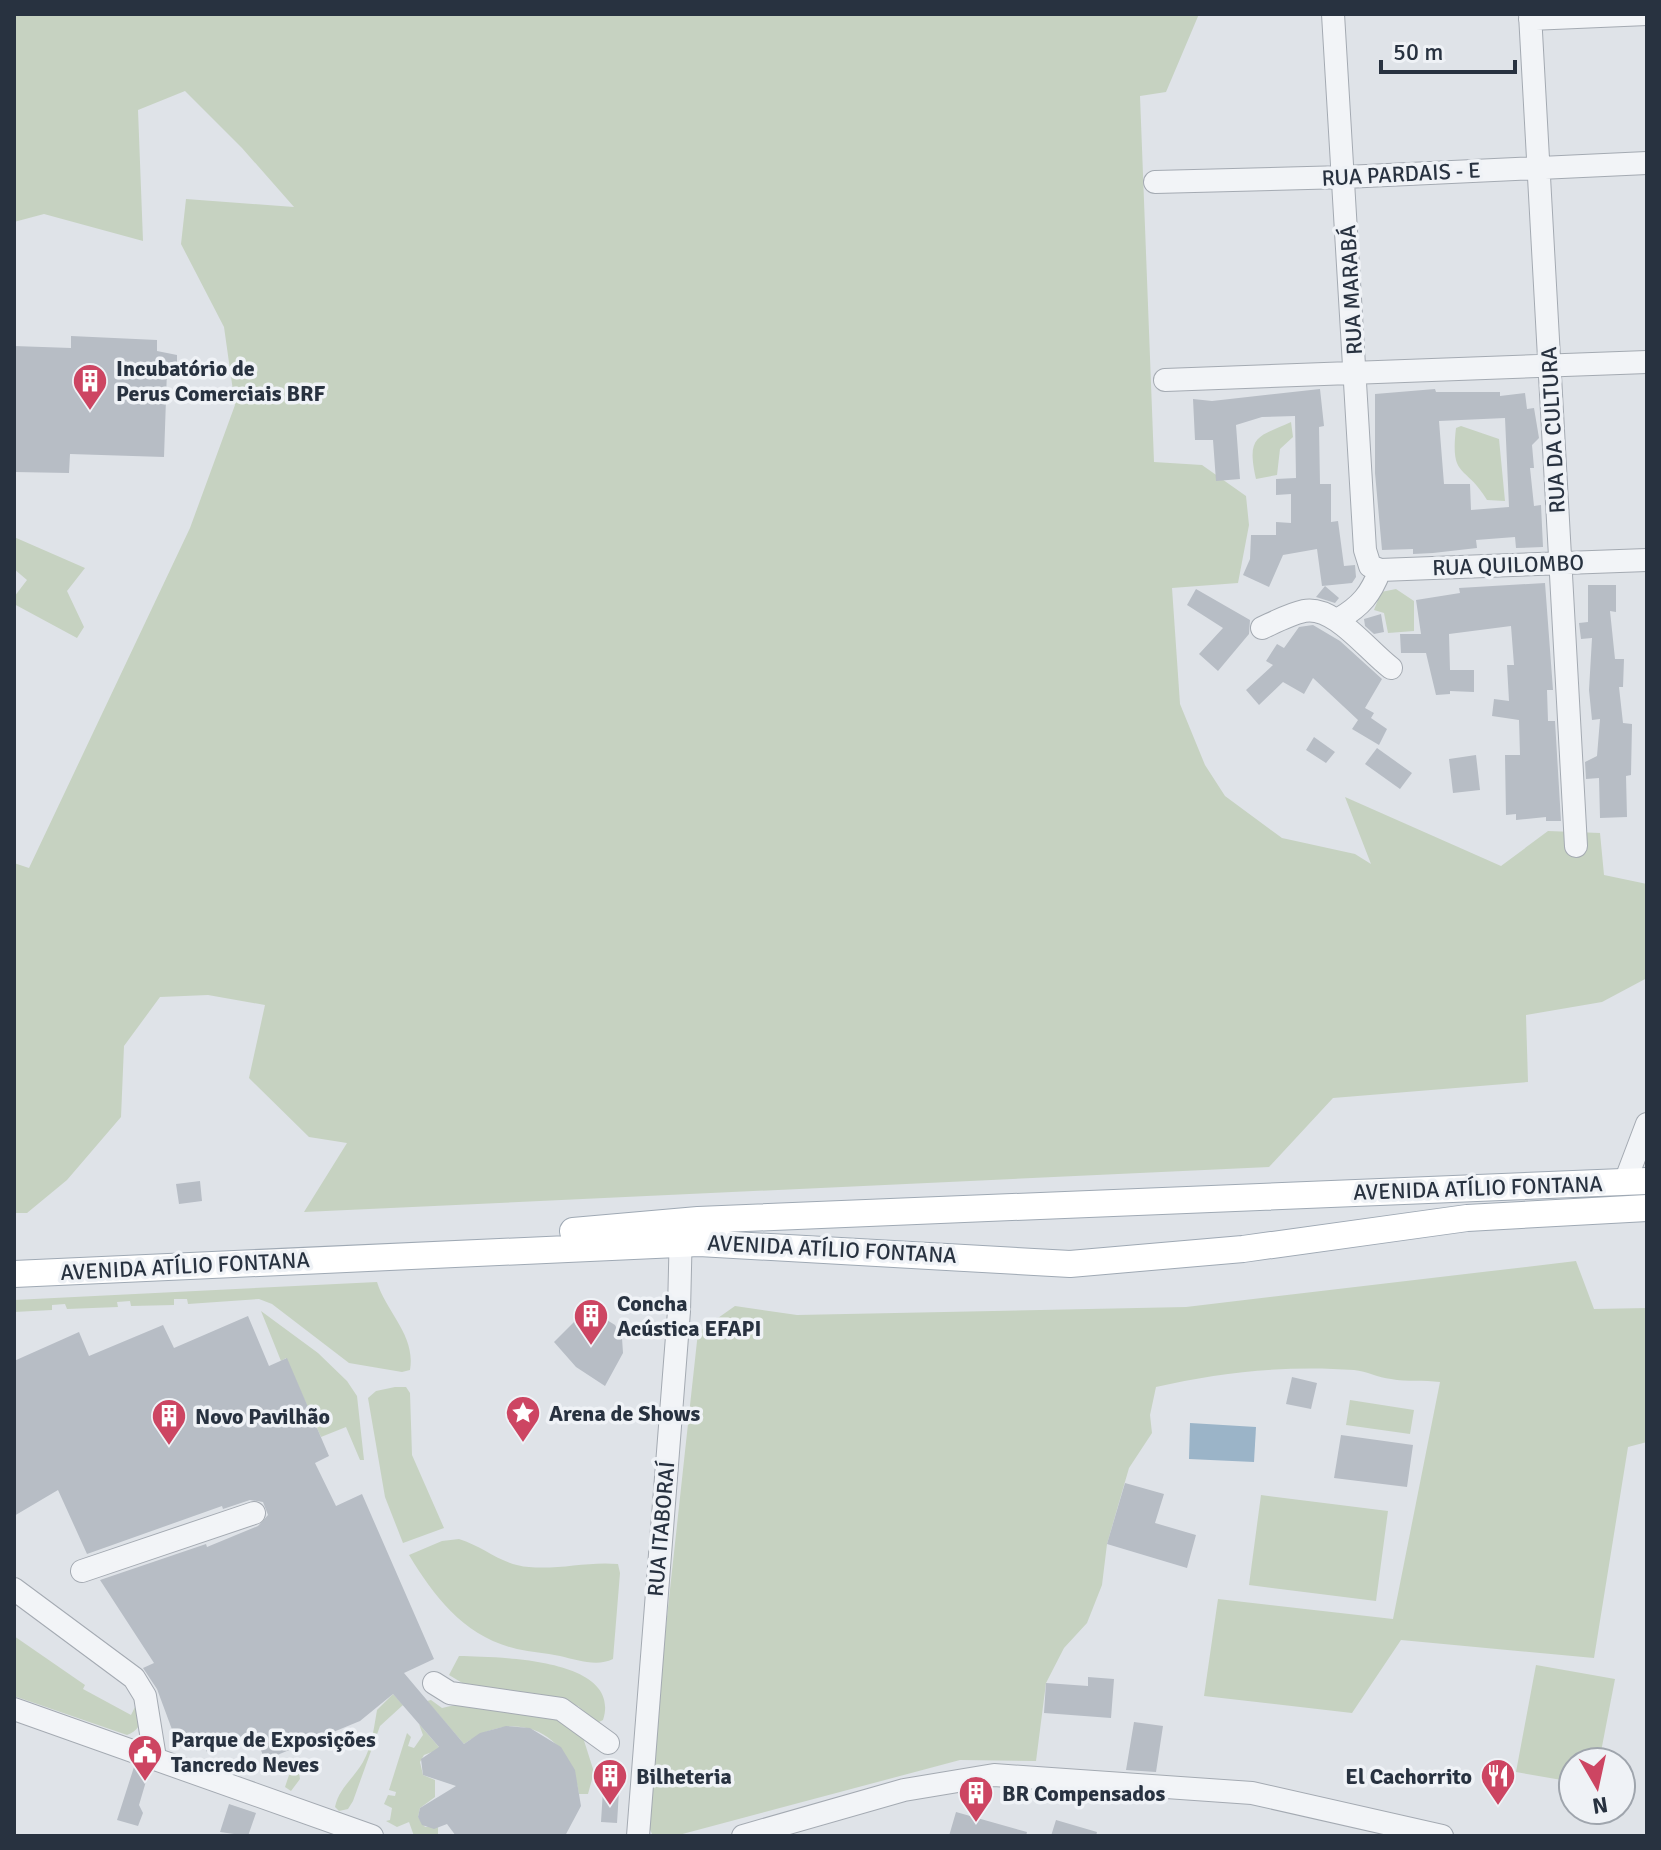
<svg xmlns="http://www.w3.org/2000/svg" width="1661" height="1850" font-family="Signika,sans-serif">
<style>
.green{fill:#c6d2c1}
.water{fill:#9bb4c8}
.building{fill:#b7bdc5;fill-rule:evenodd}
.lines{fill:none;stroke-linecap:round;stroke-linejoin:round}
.minor-casing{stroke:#a4aab2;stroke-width:24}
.major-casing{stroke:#9fa9b4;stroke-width:28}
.minor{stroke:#f2f4f7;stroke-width:22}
.major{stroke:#fff;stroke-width:26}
.labels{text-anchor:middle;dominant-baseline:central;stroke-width:7;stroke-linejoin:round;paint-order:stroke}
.street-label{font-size:22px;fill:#283240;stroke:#eff2f6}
.poi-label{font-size:22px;font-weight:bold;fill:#283240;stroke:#eff2f6;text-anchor:start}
</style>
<rect width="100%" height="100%" fill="#dfe3e8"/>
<path class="green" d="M14 14H1199L1166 92 1140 96 1154 462 1202 465 1246 496 1249 525 1238 583 1172 588 1180 704 1205 765 1225 796 1282 838 1355 854 1371 864 1345 797 1501 866 1548 831 1600 833 1604 875 1647 884V978L1602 1002 1526 1015 1528 1082 1333 1098 1269 1167 304 1212 347 1143 309 1137 249 1078 265 1005 208 995 160 997 124 1046 121 1117 67 1180 27 1213H14V863L29 868 190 528 235 405 224 327 181 244 186 199 294 207 242 148 185 91 138 110 143 241 44 214 14 222Z
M1291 422 1293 437 1280 449 1277 475 1256 479C1246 435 1258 437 1291 422Z
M1461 426 1499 439 1505 501 1487 500C1465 463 1450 480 1456 428Z
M14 537 85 568 67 591 84 627 77 638 14 604V597L27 580 14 569Z
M1396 589 1414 601V631L1388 633 1384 613 1374 610 1381 592Z
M1576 1261 1594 1309 1647 1308V1442L1628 1447 1594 1658 1401 1640 1352 1713 1204 1696 1218 1599 1393 1619 1440 1382C1424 1380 1407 1382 1391 1379 1378 1378 1367 1371 1354 1370 1289 1365 1220 1372 1156 1387L1150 1415 1152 1433 1129 1468 1107 1544 1102 1585 1087 1623 1064 1648 1046 1683 1036 1761 960 1760 675 1836H653L645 1819 698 1332 735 1306 797 1315 1186 1307Z
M377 1282C386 1312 416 1335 410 1370L402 1372 349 1363 272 1304 259 1299 188 1304 187 1299H174V1305L131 1306 130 1301 117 1302 118 1307 67 1309 65 1304 52 1305V1310L14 1312V1300Z
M261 1311 318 1353 347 1381 357 1396 364 1460H360L346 1427 321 1437 286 1358 281 1361Z
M395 1387H406L410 1393 412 1455 444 1528 403 1543 385 1497 368 1398 376 1391Z
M1350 1400 1414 1410 1410 1434 1346 1425Z
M1261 1495 1388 1511 1376 1601 1249 1585Z
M459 1539C485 1547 501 1565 529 1567 559 1570 588 1561 618 1564L620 1573 613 1659C597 1667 577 1660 560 1656 545 1653 531 1652 517 1649 465 1637 435 1598 409 1555L442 1541Z
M14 1636 85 1685 83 1689 131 1715 138 1701C141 1716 144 1729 127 1735L14 1696Z
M459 1656C499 1657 623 1658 603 1720L597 1723 578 1706 469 1687 449 1675Z
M1536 1665 1615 1679 1599 1762H1573V1782L1516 1772Z
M393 1694 403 1705 380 1726 353 1801 348 1809 339 1811 335 1807C339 1788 354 1778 363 1762 372 1746 374 1727 377 1710Z
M431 1700 442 1708C491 1695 535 1709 580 1728L594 1772 588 1794H579C569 1731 517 1707 464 1744L427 1701Z
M419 1724 451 1761 432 1752 424 1755 420 1762 423 1775 435 1780V1797L420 1808 418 1817 425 1827H438V1836H414L409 1822 397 1827 386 1821 390 1820 392 1808 384 1804 388 1795 395 1796 396 1792 389 1790 407 1733 411 1737 408 1746 414 1748 423 1735Z
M298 1766 300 1779 291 1791 285 1787 291 1769Z"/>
<path class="water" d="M1190 1423 1256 1427 1254 1462 1189 1459Z"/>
<path class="building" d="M71 336 157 340V351L177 355V370H167L164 457 70 454 69 473 14 472V346L71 348Z
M1320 389 1324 426 1319 427 1320 484H1331V522L1338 521 1344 566 1355 565 1356 577 1352 583 1322 586 1317 549 1283 555 1269 587 1243 575 1250 559 1251 535H1276V522L1291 523V494L1276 495V479L1296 478 1295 416 1262 417 1236 425 1240 479 1216 481 1213 440H1195L1193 399 1212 401Z
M1435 389 1436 392H1500V396L1525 393 1527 409 1534 408 1539 438 1532 445 1534 468H1530L1534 506 1541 505 1543 547 1516 548 1515 537 1476 540 1477 548 1433 553 1413 554V549L1382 550 1375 473V394ZM1505 418 1509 507 1471 510 1470 484H1444L1439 421Z
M1545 583 1553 690H1547L1548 721H1555L1561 821H1546V817L1516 820V814L1506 815 1505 755H1520L1519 720 1492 716 1494 699 1509 701 1507 665H1514L1511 626 1449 634 1450 670H1474V692L1450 691V694L1436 695 1426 653H1401L1400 634H1421L1416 600 1460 593 1459 588Z
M1588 585H1616V612L1610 611 1615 659H1624L1623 687H1619L1623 723 1632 724 1631 775 1626 776 1627 817 1600 818 1599 778 1586 779 1585 762 1597 756 1600 719 1592 720 1589 690 1592 638 1581 639 1579 623 1588 622Z
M1325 586 1339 598 1335 603 1316 597Z
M1196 589 1250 620 1249 634 1218 671 1199 654 1223 628 1187 605Z
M1381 614 1384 632 1374 634 1365 626 1364 619Z
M1313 625 1340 641 1382 679 1365 708 1374 713 1371 718 1387 729 1379 745 1352 729 1358 720 1313 678 1304 694 1283 682 1259 705 1246 690 1273 665 1266 661 1277 644 1284 648 1299 627Z
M1314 737 1335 752 1326 763 1306 750Z
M1377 748 1412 773 1400 789 1365 764Z
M1476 755 1480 790 1453 793 1449 759Z
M200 1181 202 1201 179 1204 176 1184Z
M248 1316 269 1366 287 1358 329 1456 315 1463 336 1506 362 1494 434 1659 404 1673 464 1744 480 1733 506 1726 530 1728 561 1747 575 1770 581 1806 565 1836H456L447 1824 434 1829 422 1825 418 1817 420 1808 456 1786 423 1775 421 1759 439 1747 393 1694 360 1721 265 1760 253 1731 207 1752 197 1734 177 1743 157 1689 143 1668 154 1663 100 1580 206 1544 207 1547 258 1526 268 1515 263 1502 250 1500 223 1509 222 1506 87 1554 58 1490 14 1516V1361L79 1332 89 1356 163 1325 174 1348Z
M587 1316 602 1317 615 1325 622 1338 623 1353 605 1386 576 1367 554 1342 574 1322Z
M1292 1377 1317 1383 1311 1409 1286 1404Z
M1341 1435 1413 1445 1407 1487 1334 1478Z
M1125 1483 1164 1494 1155 1523 1196 1535 1187 1568 1107 1544Z
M1088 1677 1114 1679 1111 1718 1044 1713 1046 1683 1088 1686Z
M1134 1722 1163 1726 1156 1772 1126 1770Z
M134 1767 144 1770 147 1778 139 1805 143 1813 138 1826 117 1820Z
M603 1790 619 1791 617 1823 601 1822Z
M229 1804 256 1813 248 1836 220 1832Z
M956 1812 1027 1832 1026 1836H949Z
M1056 1820 1097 1832 1096 1836H1051Z"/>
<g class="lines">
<defs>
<path id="minor" d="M1333 14 1365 550 1370 566 1380 570 1647 560
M1530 14 1576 846
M1530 19 1647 14
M1155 182 1345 177 1647 163
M1165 380 1647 362
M1339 619C1361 606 1371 594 1380 570
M1262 628C1275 622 1290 614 1304 611 1334 605 1366 649 1391 668
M1625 1182 1647 1124
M82 1571 254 1513
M14 1589 134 1678 145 1696 155 1758
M434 1683 450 1693 561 1709 608 1743
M14 1709 372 1836
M638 1836 679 1311 681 1226
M743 1836 904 1790 994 1775 1252 1793 1442 1836"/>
<path id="major" d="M573 1231 698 1220 1647 1181
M14 1274 699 1243 1070 1264 1243 1249 1467 1218 1647 1208"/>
</defs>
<use href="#minor" class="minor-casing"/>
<use href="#major" class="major-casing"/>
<use href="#minor" class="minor"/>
<use href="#major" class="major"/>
</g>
<defs>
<symbol id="building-pin" viewBox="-11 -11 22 30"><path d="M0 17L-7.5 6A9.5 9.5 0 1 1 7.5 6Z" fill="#cd4562" stroke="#eff2f6"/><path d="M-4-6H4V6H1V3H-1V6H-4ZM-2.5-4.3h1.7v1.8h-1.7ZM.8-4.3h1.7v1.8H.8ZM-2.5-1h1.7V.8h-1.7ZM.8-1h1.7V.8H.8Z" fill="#fff"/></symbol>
<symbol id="sight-pin" viewBox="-11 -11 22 30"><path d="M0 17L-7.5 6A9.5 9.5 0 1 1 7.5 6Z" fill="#cd4562" stroke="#eff2f6"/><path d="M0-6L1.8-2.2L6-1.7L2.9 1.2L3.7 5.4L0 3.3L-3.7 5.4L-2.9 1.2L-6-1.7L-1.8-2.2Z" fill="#fff"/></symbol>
<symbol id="civic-pin" viewBox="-11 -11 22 30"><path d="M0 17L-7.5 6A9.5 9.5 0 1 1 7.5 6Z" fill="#cd4562" stroke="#eff2f6"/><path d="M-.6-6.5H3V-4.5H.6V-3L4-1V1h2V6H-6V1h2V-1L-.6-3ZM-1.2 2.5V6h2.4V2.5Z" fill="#fff"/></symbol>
<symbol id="restaurant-pin" viewBox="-11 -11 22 30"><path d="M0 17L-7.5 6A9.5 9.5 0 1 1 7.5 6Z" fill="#cd4562" stroke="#eff2f6"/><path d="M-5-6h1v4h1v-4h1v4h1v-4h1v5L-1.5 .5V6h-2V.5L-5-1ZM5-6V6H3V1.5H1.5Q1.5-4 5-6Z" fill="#fff"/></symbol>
</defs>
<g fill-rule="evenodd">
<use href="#building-pin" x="70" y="361" width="40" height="54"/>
<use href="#building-pin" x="571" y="1296" width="40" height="54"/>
<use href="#sight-pin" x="503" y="1393" width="40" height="54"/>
<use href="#building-pin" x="149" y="1396" width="40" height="54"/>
<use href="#civic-pin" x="125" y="1732" width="40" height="54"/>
<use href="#building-pin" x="590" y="1756" width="40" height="54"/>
<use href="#restaurant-pin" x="1478" y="1756" width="40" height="54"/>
<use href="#building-pin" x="956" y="1773" width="40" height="54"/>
</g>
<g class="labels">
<g class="street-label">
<text transform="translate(1401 174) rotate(-3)">RUA PARDAIS - E</text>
<text transform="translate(1351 290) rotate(-93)">RUA MARABÁ</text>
<text transform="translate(1553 430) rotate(-93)">RUA DA CULTURA</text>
<text transform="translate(1508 565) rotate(-2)">RUA QUILOMBO</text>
<text transform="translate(1478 1188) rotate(-2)">AVENIDA ATÍLIO FONTANA</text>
<text transform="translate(832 1249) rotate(3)">AVENIDA ATÍLIO FONTANA</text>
<text transform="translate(185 1266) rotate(-3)">AVENIDA ATÍLIO FONTANA</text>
<text transform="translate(661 1529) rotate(-85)">RUA ITABORAÍ</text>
</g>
<g class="poi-label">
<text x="116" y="368">Incubatório de<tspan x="116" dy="25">Perus Comerciais BRF</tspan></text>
<text x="617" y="1303">Concha<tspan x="617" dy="25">Acústica EFAPI</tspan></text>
<text x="549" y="1413">Arena de Shows</text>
<text x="195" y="1416">Novo Pavilhão</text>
<text x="171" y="1739">Parque de Exposições<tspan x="171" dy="25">Tancredo Neves</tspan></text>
<text x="636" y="1776">Bilheteria</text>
<text x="1472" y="1776" text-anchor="end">El Cachorrito</text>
<text x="1002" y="1793">BR Compensados</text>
</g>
</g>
<rect width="1661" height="1850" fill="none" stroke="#283240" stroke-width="32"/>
<g transform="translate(1597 1786) rotate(171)"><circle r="38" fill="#eff2f6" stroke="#9fa5ad" stroke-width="2"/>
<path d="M0-6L14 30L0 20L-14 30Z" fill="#cd4562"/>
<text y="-12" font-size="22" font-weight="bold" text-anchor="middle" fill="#283240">N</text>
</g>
<path d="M1381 60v12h134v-12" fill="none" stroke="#283240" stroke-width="4"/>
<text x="1393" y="60" font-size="24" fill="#283240" stroke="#eff2f6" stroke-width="6" paint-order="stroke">50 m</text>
</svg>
